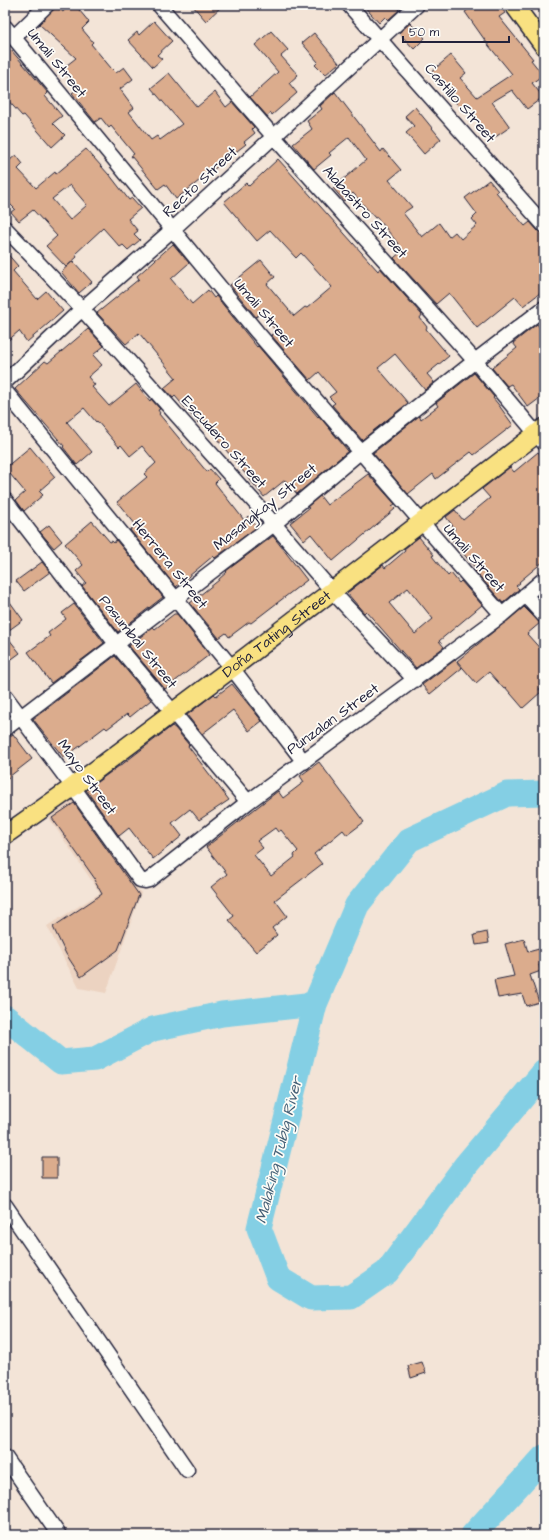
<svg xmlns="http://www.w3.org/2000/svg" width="549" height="1540" font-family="'Architects Daughter',sans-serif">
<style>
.built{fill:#ecd3c1}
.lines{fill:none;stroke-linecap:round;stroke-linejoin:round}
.river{stroke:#84cfe4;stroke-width:25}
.building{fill:#dbac8d;stroke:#22223b;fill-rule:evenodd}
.minor-casing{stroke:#22223b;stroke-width:17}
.major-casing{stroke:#22223b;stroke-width:21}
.minor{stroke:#fdfcf7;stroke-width:14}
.major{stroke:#f9e181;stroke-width:18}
.labels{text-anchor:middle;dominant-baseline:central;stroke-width:3.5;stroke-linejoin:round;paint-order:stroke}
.street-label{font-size:15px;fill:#22223b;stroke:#fdfcf7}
.water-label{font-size:16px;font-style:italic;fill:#445f76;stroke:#fdfcf7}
</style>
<rect width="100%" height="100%" fill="#f3e4d7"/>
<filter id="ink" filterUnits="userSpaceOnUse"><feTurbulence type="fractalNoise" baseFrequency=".025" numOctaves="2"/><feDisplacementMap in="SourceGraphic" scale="8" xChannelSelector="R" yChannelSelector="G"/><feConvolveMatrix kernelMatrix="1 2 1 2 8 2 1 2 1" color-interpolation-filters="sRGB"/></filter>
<g filter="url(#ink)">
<path class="built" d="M72 800 141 893 106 993 79 988 47 926 100 893 49 818Z"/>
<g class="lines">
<path class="river" d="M544 793 507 794 409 840 357 905 315 1004 259 1228 278 1278 311 1298 351 1297 387 1272 466 1165 544 1072
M5 1017 61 1062 95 1059 153 1029 222 1014 315 1004
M473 1535 544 1457"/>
</g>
<path class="building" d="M69 5H75L89 22 82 29 93 42 91 44 111 68 116 73 124 67 133 79 120 89 134 108 129 112 151 140 157 136 160 140 182 124 151 88 169 73 197 107 215 92 226 107 232 102 254 127 252 129 255 133 244 142 246 144 176 199 165 184 158 189 131 156 134 154 111 126 109 128 101 118 95 122 72 93 78 88 62 69 76 58 39 24 56 6 63 12Z
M192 5H223L206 21Z
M363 5H399L396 7 399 10 388 20 385 17 379 23Z
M475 5H500L505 13 499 17 533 59 531 60 543 75 532 83 543 97 527 109 512 90 492 102 510 127 491 140 469 109 465 113 430 73 451 55 466 73 460 78 477 97 512 74 489 46 465 12Z
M154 21 172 41 157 55 162 59 153 67 128 40 137 32 139 35Z
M410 23 425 38 414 49 399 33Z
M271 31 288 50 281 56 298 75 289 83 297 93 272 115 271 113 267 116 250 97 278 72 255 45Z
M314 33 339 63 325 75 315 65 318 62 302 43Z
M11 50 48 93 45 96 62 116 53 123 65 135 52 147 24 115 22 116 5 97V55Z
M335 92 381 152 383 149 401 170 389 180 412 207 403 213 422 237 439 223 449 237 455 232 461 239 477 225 472 219 477 214 465 198 489 180 498 191 496 192 525 226 530 222 538 231 544 233V290L523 306 515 297 477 328 449 293 436 304 394 258 403 250 377 217 375 218 353 193 344 201 333 188 366 160 349 137 329 153 331 155 314 169 293 144 312 129 307 121 322 109 320 106Z
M415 107 441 139 424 154 406 133 414 126 405 116Z
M86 149 109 175V174L129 200 132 198 141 208 128 219 138 231 134 234 140 240 128 250 123 245 120 247 103 228 75 254 77 257 66 267 46 246 57 236 33 210 19 221 11 212 15 209 5 199V155L10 160 16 155 23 164 18 169 36 188 55 172 56 174ZM70 185 87 205 70 220 52 199Z
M278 159 378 271 380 268 422 315 420 318 427 327 426 329 449 356 427 374 434 382 425 390 395 354 378 368 408 403 362 440 332 405 335 403 329 397 336 392 319 372 310 380 271 335 276 331 261 313 256 317 230 285 261 260 275 277 267 284 294 316 305 307 307 308 332 287 301 253 296 258 270 230 257 241 224 202 246 183 249 186Z
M173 244 189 263 171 279 192 304 208 290 214 298 216 296 257 347 258 346 318 417 319 416 348 451 297 494 285 480 264 497 217 439 218 437 202 419 198 423 175 396 173 398 164 388 176 378 139 333 126 344 97 313 139 279 137 276Z
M5 251 18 266 13 271 37 299 46 291 63 311 27 342 19 331 5 343Z
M73 261 92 282 79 293 61 272Z
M537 324 544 333V395L528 407 511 384 507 386 492 368 517 348 513 343Z
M88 329 104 346 93 355 102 365 88 377 95 385 92 387 109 406 136 384 150 401 151 399 160 409 158 410 160 413 159 414 207 472 210 469 219 479 215 483 244 520 248 516 257 527 215 558 213 556 176 587 130 530 136 525 117 502 147 477 144 474 156 463 142 446 130 456 121 445 119 447 97 421 96 422 84 408 67 422 92 452 77 465 63 447 64 446 15 389 45 361 48 363Z
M474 373 494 397 493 398 498 404 513 425 474 455 471 452 436 479 433 474 408 494 373 453 419 416 421 419 438 406 436 403Z
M30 447 55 477 39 491 43 495 24 511 16 500 25 492 5 468Z
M538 452 544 459V561L519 582 520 583 516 586 519 589 503 603 474 570 476 569 448 535 455 529 446 517 455 510 463 520 490 498 482 489 510 467 514 472Z
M368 474 395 504 392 506 395 509 333 561 311 534 304 540 290 523 309 508 307 507 320 496 327 505Z
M92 521 110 542 112 541 114 543 116 540 163 597 118 632 82 586 86 583 76 571 83 565 65 544Z
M49 525 62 541 54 548 40 532Z
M273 536 307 580 251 623 249 622 229 637 226 633 219 638 190 603 219 580V579L227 572 226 571Z
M419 537 434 555 432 556 448 576 451 573 459 583 461 581 482 605 439 641 444 647 416 668 366 611 364 613 347 593 383 565 385 568 405 551 404 549ZM408 588 433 619 415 634 389 603Z
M42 562 50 572 24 591 16 581Z
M5 595 23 620 5 633Z
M74 604 104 643 51 683 28 652 50 636 48 633 66 619 62 613Z
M524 607 540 623 527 634 544 653V685L539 689 541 692 523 708 505 687 504 689 489 672 476 683 457 661Z
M174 614H177L205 649 209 655 165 689 129 646 153 627 155 629Z
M5 634 20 653 5 664Z
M115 656 151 700 130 717 127 714 107 729 105 727 64 758 33 719Z
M455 660 462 668 430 694 422 685Z
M232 684 262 721 249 731 233 710 202 734 187 715 214 694 216 696Z
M172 726 175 728 189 745 188 746 229 800 199 820 190 809 172 823 182 836 153 859 129 828 119 836 86 790 119 766H120Z
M13 734 32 759 5 780V740Z
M319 762 364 822 347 835 343 830 314 854 322 864 275 900 287 916 272 928 277 935 256 952 229 920 234 916 211 887 227 874 206 847 278 791 283 798 304 782 300 776ZM275 828 278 832 281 830 298 851 294 855 295 857 271 876 254 855 263 848 257 841Z
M74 803 139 895 118 950 81 977 66 954 53 927 102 894 94 880 95 879 52 818Z
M487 932 489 943 476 945 474 935Z
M524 939 528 952 539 949 544 963 539 965 541 971 530 975 539 1002 526 1006 522 994 498 998 494 980 514 976 505 944Z
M42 1157H57V1178H42Z
M422 1362 426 1373 411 1378 408 1366Z"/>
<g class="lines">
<defs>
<path id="minor" d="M159 5 274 137 475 361 544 443
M349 5 544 225
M5 27 257 332 502 615
M14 37 47 5
M5 228 82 309 274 524 332 591 415 680
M5 382 82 309 172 230 417 5
M5 391 232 668 304 762
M5 500 117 645 248 802
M525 595 544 616
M5 696 73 787 140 880 145 881 149 880 248 802 502 615 544 579
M5 729 274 524 360 452 475 361 544 308
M5 1205 187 1470
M5 1457 59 1535"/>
<g id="major">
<path d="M514 5 544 46"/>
<path id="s1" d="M5 835 73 787 232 668 544 428"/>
</g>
</defs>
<use href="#minor" class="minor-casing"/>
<use href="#major" class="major-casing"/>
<use href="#minor" class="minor"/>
<use href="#major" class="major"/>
</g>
</g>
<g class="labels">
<g class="street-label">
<text transform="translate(57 63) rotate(51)">Umali Street</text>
<text transform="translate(460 103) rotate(49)">Castillo Street</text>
<text transform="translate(200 182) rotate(-43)">Recto Street</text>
<text transform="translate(365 212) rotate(48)">Alabastro Street</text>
<text transform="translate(264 313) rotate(50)">Umali Street</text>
<text transform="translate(224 442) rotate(48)">Escudero Street</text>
<text transform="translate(265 507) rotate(-39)">Masangkay Street</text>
<text transform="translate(474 558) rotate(49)">Umali Street</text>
<text transform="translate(170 564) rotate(51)">Herrera Street</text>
<text stroke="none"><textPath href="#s1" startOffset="338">Doña Tating Street</textPath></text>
<text transform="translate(138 642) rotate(51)">Pasumbal Street</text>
<text transform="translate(333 719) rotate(-36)">Punzalan Street</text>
<text transform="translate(87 777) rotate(54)">Mayo Street</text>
</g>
<g class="water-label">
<text transform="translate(279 1150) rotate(-76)">Malaking Tubig River</text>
</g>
</g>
<rect width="549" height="1540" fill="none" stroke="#fdfcf7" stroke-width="20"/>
<rect x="10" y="10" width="529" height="1520" fill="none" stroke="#22223b" stroke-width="1.5" filter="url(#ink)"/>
<path d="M403 36v6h106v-6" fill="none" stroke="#22223b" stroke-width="2"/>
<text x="409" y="36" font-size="12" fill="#22223b" stroke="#fdfcf7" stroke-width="3" paint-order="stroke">50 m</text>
</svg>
